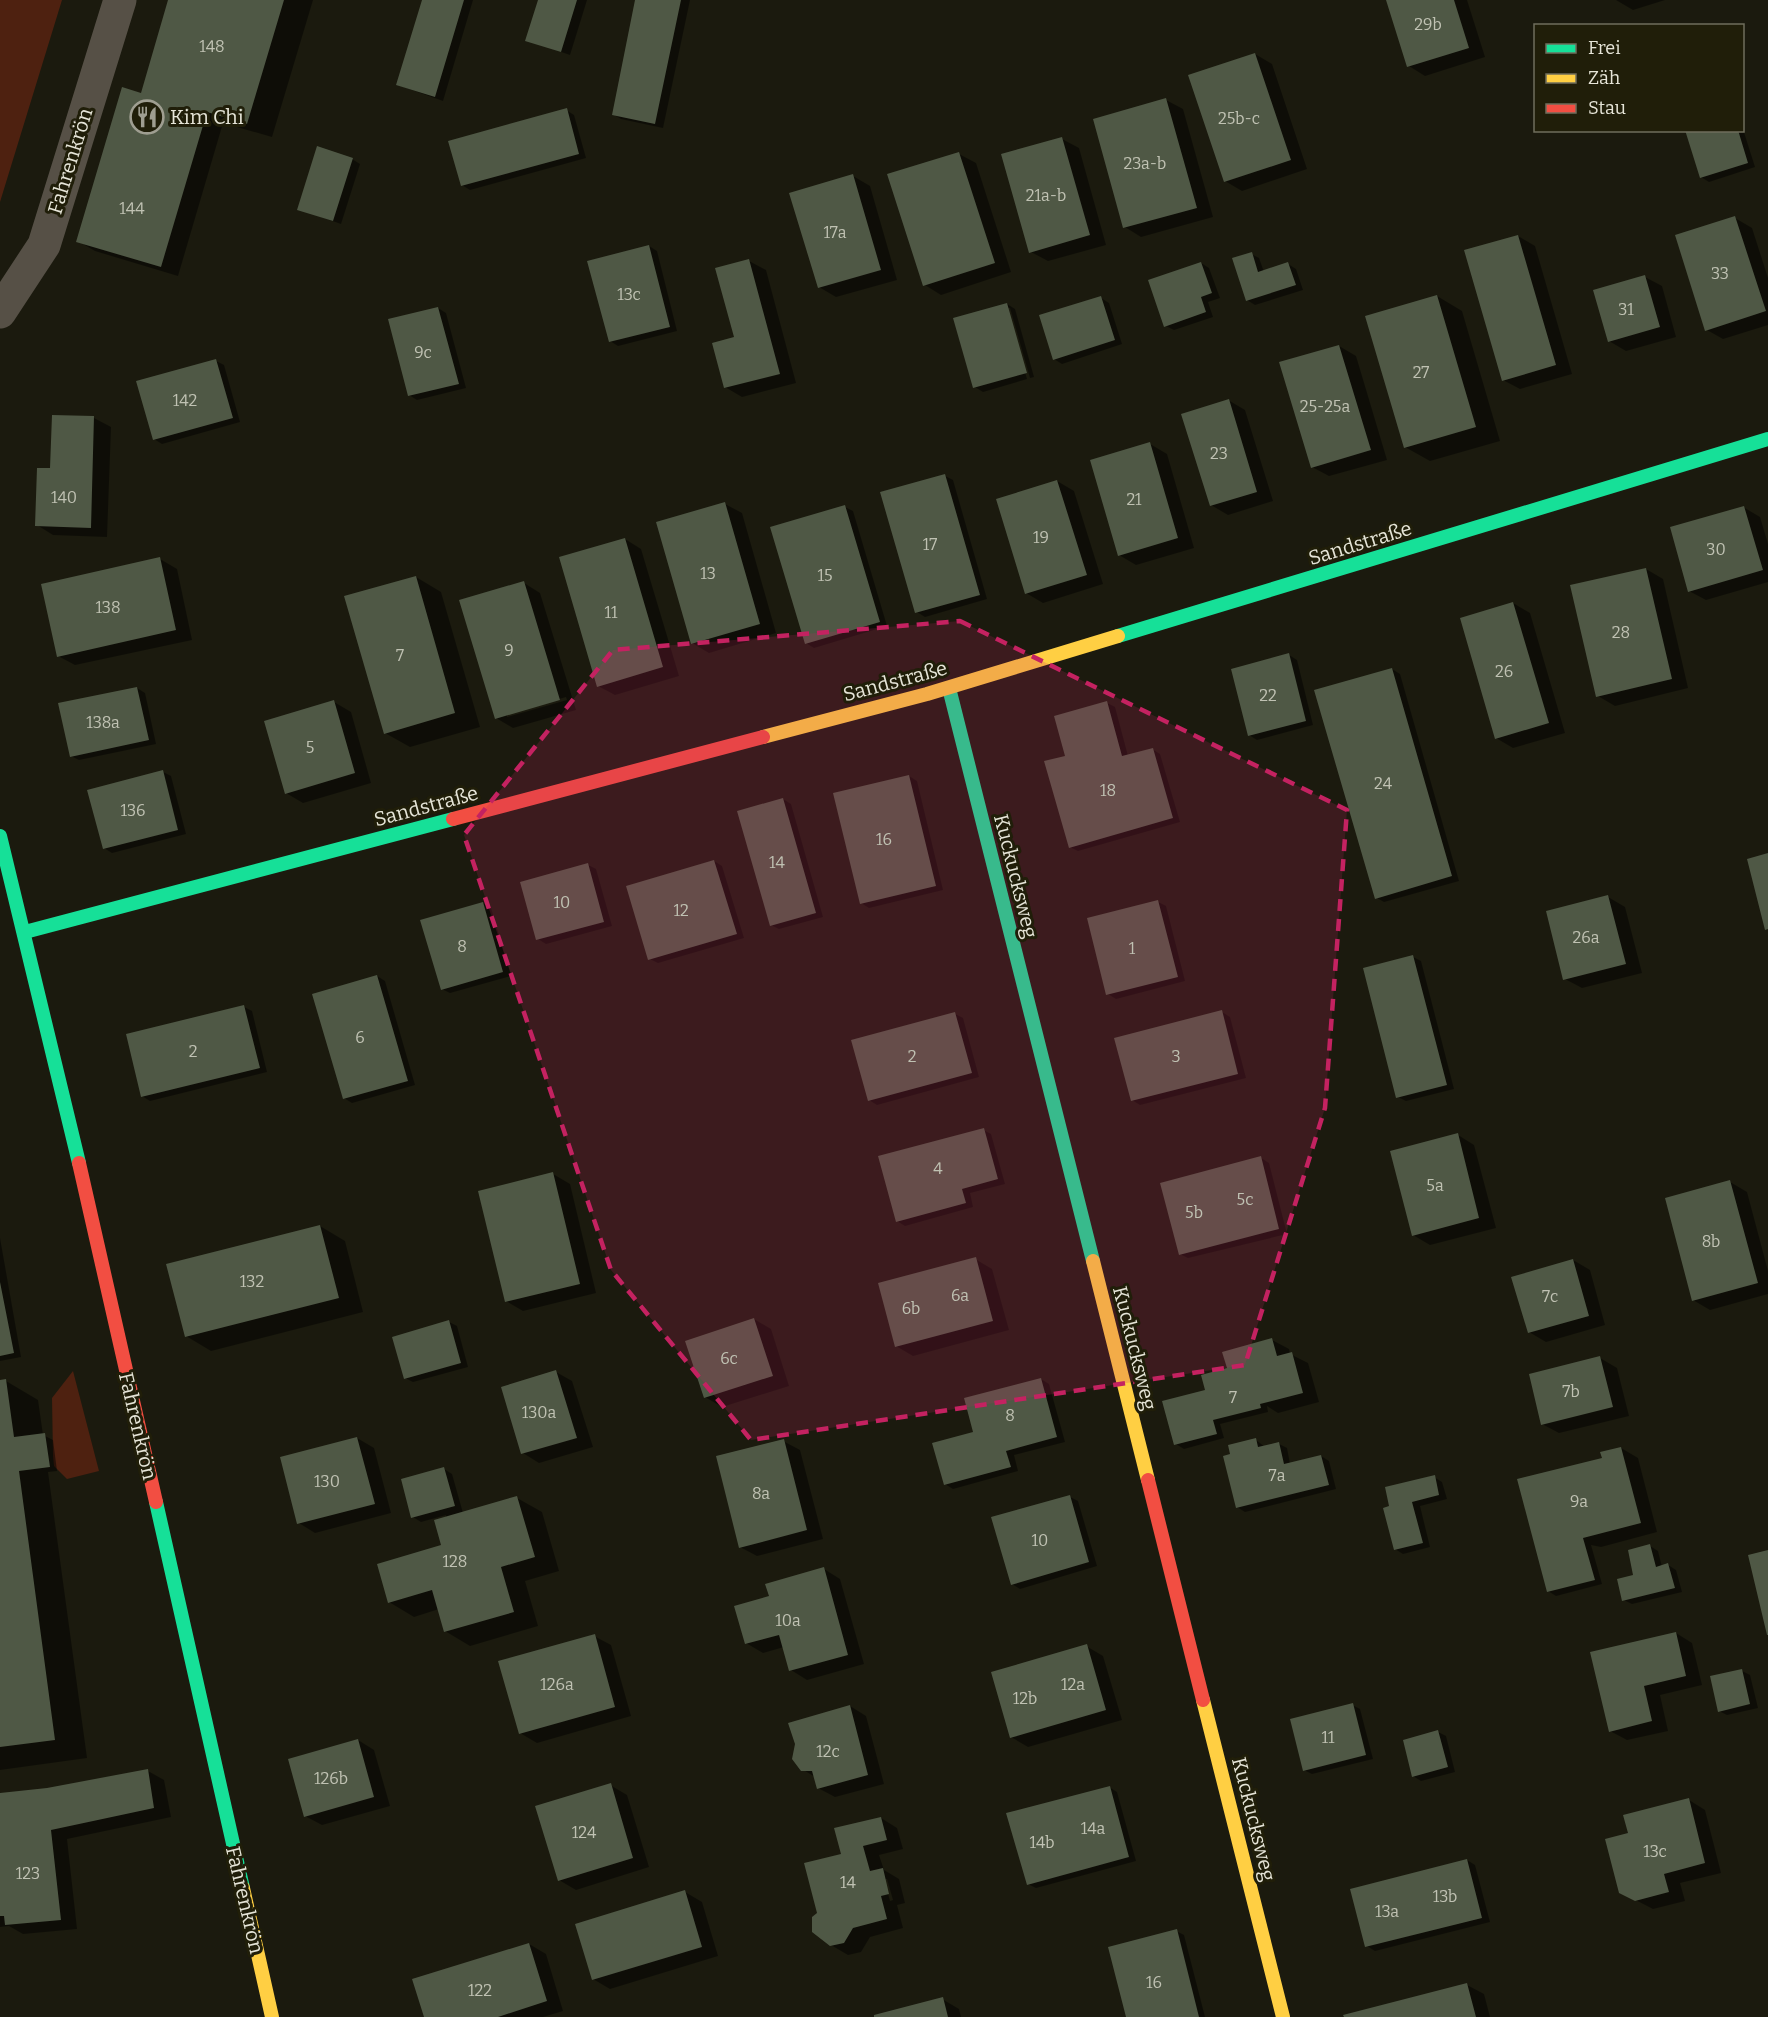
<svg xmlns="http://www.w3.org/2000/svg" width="1768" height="2017" font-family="Bitter,serif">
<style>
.green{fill:#4e2110}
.shadow{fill:#0007;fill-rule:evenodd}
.building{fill:#4f5845}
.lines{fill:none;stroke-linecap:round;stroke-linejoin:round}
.street{stroke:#565046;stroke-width:33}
.fast{stroke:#16e098;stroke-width:14}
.slow{stroke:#ffcf43;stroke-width:14}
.jam{stroke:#f24e42;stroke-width:14}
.marked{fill:#c42261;fill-opacity:0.2;stroke:#c42261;stroke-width:4.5;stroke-dasharray:12 8;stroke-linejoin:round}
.labels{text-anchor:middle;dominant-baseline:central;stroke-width:6;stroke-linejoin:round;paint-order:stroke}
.number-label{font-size:16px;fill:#c0c2b3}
.poi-label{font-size:20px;fill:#e6e5d8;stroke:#201e09;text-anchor:start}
.street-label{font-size:20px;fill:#e6e5d8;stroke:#201e09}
</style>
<rect width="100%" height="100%" fill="#1b1a0e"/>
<path class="green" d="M0 0H62L0 202Z
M73 1371 99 1471 67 1479 54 1466 53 1456 52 1398Z"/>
<path class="shadow" d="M170 0H313L272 137 223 123 178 276 95 251 78 241 148 96Z
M423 0H473L443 101 398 85Z
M539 0H587L570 55 527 40Z
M637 0H690L663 128 621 119 613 114Z
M1388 0H1467L1485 57 1425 76 1409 66Z
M1616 0H1665L1633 10Z
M1255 54 1272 64 1307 169 1242 191 1225 181Z
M1166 100 1183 109 1213 217 1141 237 1125 227Z
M566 110 574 115 586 158 470 190 462 185Z
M1742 126 1755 167 1709 182 1701 177 1687 130H1742Z
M1062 139 1079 148 1106 245 1048 261 1031 252Z
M959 154 976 163 1011 272 941 295 925 285Z
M352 159 360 164 341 224 299 209Z
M853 176 870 186 897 280 836 297 819 287Z
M1735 218 1752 228 1768 278V325L1723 339 1707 330Z
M1518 236 1535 246 1572 374 1520 389 1503 380Z
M649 246 657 251 677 331 618 346 610 341Z
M1251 254 1259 258 1264 272 1288 264 1296 269 1303 290 1255 305 1247 300Z
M749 261 766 270 796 383 742 397 725 387Z
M1201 263 1209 268 1220 298 1208 302 1213 317 1174 330 1166 326Z
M1645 277 1662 286 1676 337 1626 351 1609 341Z
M1437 296 1462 311 1500 441 1430 461 1405 447Z
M1101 298 1109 303 1122 344 1062 364 1054 359Z
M1007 304 1015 309 1034 377 1030 378 1010 308H1007L1027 379 983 392 975 387Z
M438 308 446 313 466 388 417 400 409 395Z
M1339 346 1356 356 1387 460 1329 476 1312 467Z
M216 361 224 365 240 422 162 444 154 439Z
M1228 400 1245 410 1273 501 1228 515 1211 505Z
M53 416 94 418 111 427 107 537 53 535 37 525 51 469Z
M1150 444 1167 454 1194 548 1136 565 1119 555Z
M945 476 953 480 987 599 925 617 917 612Z
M1057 481 1074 491 1103 584 1043 603 1026 593Z
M725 504 742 513 776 633 709 653 692 643Z
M845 507 853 511 887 626 814 648 806 643Z
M1743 507 1760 517 1768 544V582L1706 600 1689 591Z
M625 539 641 549 679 676 615 695 598 686Z
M160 559 177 569 192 640 75 665 58 656Z
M1646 569 1663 579 1688 688 1615 706 1598 696Z
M416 577 441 592 480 727 410 747 385 733Z
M524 583 540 593 576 710 513 728 496 718ZM566 697 567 700 507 717V714Z
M1513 603 1530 613 1565 733 1513 748 1496 738Z
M1289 655 1297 660 1313 725 1257 740 1249 735Z
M1392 669 1400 674 1459 881 1384 902 1377 898Z
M137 688 145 693 156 744 79 760 71 756Z
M334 702 351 712 371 783 303 803 286 793Z
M1107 703 1115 707 1128 756 1152 749 1160 754 1180 822 1078 851 1070 847 1067 757Z
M163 772 171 776 186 834 112 853 104 848Z
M909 776 917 781 943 890 869 908 861 903Z
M783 799 791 804 823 917 779 929 771 925Z
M714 861 722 866 744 938 658 963 650 959Z
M588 865 596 869 612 926 546 944 538 939Z
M1608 897 1625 907 1642 973 1582 988 1565 979Z
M1158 902 1166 906 1185 981 1116 999 1108 994Z
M483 903 491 908 511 976 450 993 442 989Z
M1413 957 1421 961 1454 1089 1406 1101 1398 1097Z
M377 976 385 981 415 1085 352 1103 344 1098Z
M244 1007 252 1011 267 1072 150 1101 142 1096Z
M1222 1012 1230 1017 1246 1078 1140 1105 1132 1100Z
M955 1014 963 1018 979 1077 877 1105 869 1100Z
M983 1130 991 1134 1005 1184 970 1193 973 1207 905 1226 897 1221Z
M1458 1135 1474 1145 1496 1228 1430 1245 1413 1235Z
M1261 1158 1269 1163 1287 1234 1188 1258 1180 1254Z
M553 1174 570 1184 596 1293 523 1311 506 1301Z
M1730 1182 1747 1192 1768 1271V1294L1710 1310 1693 1300Z
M320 1226 345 1241 363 1312 211 1351 186 1336Z
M0 1238 21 1357 0 1361Z
M975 1259 992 1269 1009 1330 913 1356 896 1346Z
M1573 1260 1590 1270 1605 1325 1546 1342 1529 1332Z
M754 1319 771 1329 789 1386 722 1407 705 1397Z
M449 1322 457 1326 468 1367 413 1382 405 1378Z
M1272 1340 1289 1349 1290 1354 1308 1363 1319 1402 1278 1413 1267 1406 1268 1412 1220 1424 1224 1438 1184 1449 1176 1444 1207 1391Z
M1600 1358 1617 1368 1629 1416 1559 1433 1542 1424Z
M556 1372 572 1381 593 1447 539 1463 523 1453Z
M1041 1379 1049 1384 1065 1442 1014 1455 1018 1471 953 1489 945 1484 975 1433Z
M6 1381 38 1400 43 1435 53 1440 57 1471 48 1472 87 1758 0 1770V1382Z
M357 1438 374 1448 391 1513 315 1533 299 1523Z
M1256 1440 1265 1447 1279 1444 1287 1448 1290 1464 1321 1456 1329 1461 1336 1489 1245 1512 1237 1507Z
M783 1441 800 1450 823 1539 757 1556 740 1547Z
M1621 1448 1638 1458 1657 1532 1601 1547 1591 1545 1602 1584 1556 1596 1548 1591 1603 1459Z
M444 1469 452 1474 463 1513 517 1498 542 1512 559 1571 525 1581 538 1626 470 1646 445 1631 439 1609 414 1617 389 1602 443 1546 446 1515 421 1522 413 1517Z
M1434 1477 1442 1482 1447 1499 1420 1506 1430 1547 1403 1554 1395 1549 1391 1507Z
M1070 1497 1078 1501 1097 1566 1020 1589 1012 1584Z
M1650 1546 1658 1551 1662 1567 1668 1565 1676 1570 1682 1592 1632 1604 1624 1600Z
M824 1569 840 1579 864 1664 807 1680 791 1670 784 1647 763 1653 746 1643 770 1597Z
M1676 1633 1692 1643 1702 1685 1660 1695 1668 1731 1627 1740 1610 1731Z
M594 1636 611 1645 631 1716 537 1743 520 1733Z
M1086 1646 1103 1656 1122 1720 1028 1747 1011 1737Z
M1742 1671 1750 1675 1758 1708 1727 1715 1719 1711Z
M1352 1705 1360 1709 1373 1759 1312 1774 1304 1770Z
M850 1706 866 1716 884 1784 835 1797 818 1788 815 1777 802 1769 796 1743Z
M1438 1732 1446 1736 1455 1772 1421 1781 1413 1776Z
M358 1740 374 1750 390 1806 322 1825 305 1816Z
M148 1771 164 1780 171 1817 67 1839 77 1929 23 1934 9 1926 0 1927V1795L48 1789Z
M610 1785 627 1795 649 1867 576 1890 559 1880Z
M1109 1787 1117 1792 1136 1861 1036 1888 1028 1884Z
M1689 1800 1705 1810 1721 1873 1680 1883 1685 1901 1653 1909 1620 1892 1629 1834Z
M881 1818 897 1828 903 1849 879 1855 884 1870 899 1879 905 1903 897 1905 903 1928 870 1937 861 1952 848 1955 831 1945 819 1913 843 1855ZM884 1879H887L893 1900 890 1901Z
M1467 1860 1475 1865 1490 1922 1375 1951 1367 1946Z
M685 1892 702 1902 718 1956 610 1989 593 1979Z
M1176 1931 1184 1935 1205 2017H1128Z
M529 1944 546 1954 563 2011 543 2017H426Z
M1467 1985 1484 1994 1490 2017H1345Z
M942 1999 959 2009 961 2017H876Z"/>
<path class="building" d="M168 0H284L247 124 207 112 161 267 76 242 122 87 141 93Z
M422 0H464L435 97 396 85Z
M538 0H577L561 52 525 41Z
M635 0H681L655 124 612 115Z
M1386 0H1454L1469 48 1407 67Z
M1255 53 1291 160 1224 182 1188 75Z
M1166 98 1197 208 1123 228 1093 119Z
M567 108 579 154 461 186 448 141Z
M1685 130H1738L1748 163 1700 178Z
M1062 137 1090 235 1029 253 1001 154Z
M317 146 353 158 333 221 297 210Z
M959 152 995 263 923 286 887 174Z
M853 174 881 270 818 288 789 193Z
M1735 216 1766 311 1705 331 1675 235Z
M1518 235 1556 365 1502 381 1464 250Z
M649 245 670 327 609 342 587 261Z
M1252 252 1258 272 1288 262 1296 285 1246 301 1232 258Z
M749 259 780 374 724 388 712 343 734 337 715 268Z
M1201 262 1212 293 1201 297 1206 312 1164 327 1148 280Z
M1645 275 1660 327 1608 342 1593 290Z
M1437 295 1476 427 1404 448 1365 316Z
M1101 296 1115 340 1053 360 1039 315Z
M1007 303 1027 373 973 388 953 318Z
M438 307 459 384 408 396 388 319Z
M1339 345 1371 450 1311 468 1279 362Z
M216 359 233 418 153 440 136 381Z
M1229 399 1257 492 1210 506 1181 414Z
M52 415 94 416 91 528 35 526 37 468H50Z
M1150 442 1178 538 1118 556 1090 460Z
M945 474 980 595 915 613 880 492Z
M1057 480 1087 575 1025 594 996 499Z
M725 502 760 624 691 644 656 522Z
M845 505 880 622 805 644 770 527Z
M1744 506 1763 570 1688 592 1670 527Z
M625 538 663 667 597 687 559 557Z
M160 557 176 630 57 657 41 584Z
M1646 568 1672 679 1596 697 1570 585Z
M416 576 455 713 384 734 344 596Z
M524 581 560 700 495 719 459 600Z
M1513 602 1549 723 1495 739 1460 618Z
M1289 653 1306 721 1248 736 1231 669Z
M1392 668 1452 876 1375 899 1314 690Z
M137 687 149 740 70 757 58 703Z
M334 700 355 773 285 794 264 721Z
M1107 701 1122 756 1153 748 1173 818 1069 848 1044 761 1065 756 1054 716Z
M163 770 178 830 103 849 87 790Z
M909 775 936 886 860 904 833 793Z
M783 798 816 913 770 926 737 811Z
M1768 853V929L1765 930 1747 859Z
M714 860 737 934 648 960 626 886Z
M588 863 604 922 536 940 520 882Z
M1608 895 1626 964 1563 980 1546 911Z
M1158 900 1178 977 1106 995 1087 918Z
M483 902 503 972 441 990 420 920Z
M1413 955 1447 1085 1396 1098 1363 968Z
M377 975 408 1081 343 1099 312 994Z
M244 1005 260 1068 141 1097 126 1034Z
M1222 1010 1238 1074 1131 1101 1114 1038Z
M955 1012 972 1073 868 1101 851 1040Z
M984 1128 998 1179 962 1189 966 1203 896 1222 878 1156Z
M1458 1133 1479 1218 1412 1236 1390 1151Z
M1261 1156 1279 1229 1179 1255 1160 1183Z
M553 1172 580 1284 505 1302 478 1191Z
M1730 1180 1758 1283 1692 1301 1665 1198Z
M320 1225 339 1298 185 1337 166 1264Z
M976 1257 993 1321 895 1347 878 1283Z
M1573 1259 1589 1316 1528 1333 1511 1277Z
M0 1282 14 1353 0 1356Z
M754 1318 773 1376 704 1398 685 1341Z
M449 1320 461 1363 404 1379 392 1337Z
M1272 1338 1277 1356 1292 1352 1303 1393 1260 1404 1261 1408 1213 1420 1217 1434 1174 1445 1162 1401 1205 1390 1201 1375 1227 1368 1222 1352Z
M1600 1356 1613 1407 1541 1425 1529 1374Z
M556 1370 577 1438 521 1454 501 1387Z
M1041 1378 1057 1437 1006 1451 1011 1467 944 1485 932 1443 973 1432 964 1398Z
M6 1379 14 1437 45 1433 50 1467 19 1471 55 1740 0 1747V1380Z
M357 1437 375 1504 297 1524 280 1457Z
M1256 1438 1258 1447 1279 1442 1284 1464 1321 1455 1329 1485 1236 1508 1223 1456 1230 1454 1228 1445Z
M784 1439 807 1530 739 1548 716 1456Z
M1621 1447 1641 1523 1583 1538 1595 1580 1547 1592 1517 1479 1602 1458 1600 1452Z
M444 1467 455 1506 411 1518 401 1479Z
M1435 1475 1439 1495 1412 1502 1423 1543 1394 1550 1383 1508 1389 1506 1385 1487Z
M1070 1495 1089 1562 1011 1585 991 1517Z
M517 1496 535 1557 501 1567 514 1612 444 1632 432 1590 388 1603 377 1564 441 1545 434 1520Z
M1650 1544 1656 1567 1668 1563 1675 1588 1622 1601 1617 1579 1633 1575 1628 1550Z
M1768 1550V1635H1767L1748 1555Z
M824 1567 848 1655 789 1671 779 1635 745 1644 734 1606 769 1596 765 1584Z
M1676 1632 1686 1676 1644 1686 1652 1721 1609 1732 1590 1652Z
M595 1634 615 1707 519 1734 498 1661Z
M1087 1644 1106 1710 1010 1738 991 1672Z
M1742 1669 1750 1704 1718 1712 1710 1676Z
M1353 1703 1366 1755 1303 1771 1290 1719Z
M850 1705 868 1775 817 1789 812 1771H801L792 1759 795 1744 788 1723Z
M1438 1730 1448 1767 1412 1777 1403 1740Z
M358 1739 374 1797 304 1817 288 1759Z
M148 1769 154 1808 51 1830 61 1920 5 1925 4 1916H0V1793L47 1788Z
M611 1783 633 1858 558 1881 535 1806Z
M1110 1786 1129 1857 1027 1885 1006 1813Z
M1689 1798 1705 1863 1664 1874 1669 1892 1635 1901 1619 1893 1605 1839 1628 1833 1623 1815Z
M881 1817 887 1840 863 1846 870 1871 883 1868 889 1894 881 1896 887 1919 853 1928 844 1943 830 1946 812 1932V1917L817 1913 804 1863 841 1854 834 1828Z
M1467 1859 1482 1918 1365 1947 1350 1889Z
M685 1890 702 1947 592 1980 575 1924Z
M1177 1929 1199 2017H1126L1108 1947Z
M529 1943 547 2001 498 2017H424L412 1979Z
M1467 1983 1476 2017H1344L1343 2015Z
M943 1997 948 2017H874V2015Z"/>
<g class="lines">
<path class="street" d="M0 312 44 245 120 0"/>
<path class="fast" d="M1118 636 1768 439
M949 688 1093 1261
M0 836 79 1163
M25 932 453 819
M156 1502 243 1888"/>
<path class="slow" d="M763 737 927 694 1118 636
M1093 1261 1148 1480
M1203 1700 1283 2017
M243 1888 272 2017"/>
<path class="jam" d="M453 819 763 737
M79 1163 156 1502
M1148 1480 1203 1700"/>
</g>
<path class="marked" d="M960 621 1347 810 1325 1108 1245 1365 751 1440 611 1270 464 835 613 650Z"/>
<defs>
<symbol id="restaurant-ring" viewBox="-11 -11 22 22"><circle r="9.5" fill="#201e09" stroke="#9f9e91" stroke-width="1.5"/><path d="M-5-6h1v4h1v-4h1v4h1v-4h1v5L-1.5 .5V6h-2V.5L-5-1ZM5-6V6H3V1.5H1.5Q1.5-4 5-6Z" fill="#9f9e91"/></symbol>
</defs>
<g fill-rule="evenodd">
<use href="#restaurant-ring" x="128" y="98" width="38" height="38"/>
</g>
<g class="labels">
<g class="number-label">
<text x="1428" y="24">29b</text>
<text x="212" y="46">148</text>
<text x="1239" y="118">25b-c</text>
<text x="1145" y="163">23a-b</text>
<text x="1046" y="195">21a-b</text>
<text x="132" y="208">144</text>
<text x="835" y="232">17a</text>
<text x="1720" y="273">33</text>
<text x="629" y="294">13c</text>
<text x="1626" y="309">31</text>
<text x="423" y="352">9c</text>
<text x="1421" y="372">27</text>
<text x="185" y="400">142</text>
<text x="1325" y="406">25-25a</text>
<text x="1219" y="453">23</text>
<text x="64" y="497">140</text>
<text x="1134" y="499">21</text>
<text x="1041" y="537">19</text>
<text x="930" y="544">17</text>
<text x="1716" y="549">30</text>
<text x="708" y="573">13</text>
<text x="825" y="575">15</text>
<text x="108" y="607">138</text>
<text x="611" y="612">11</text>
<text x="1621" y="632">28</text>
<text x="509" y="650">9</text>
<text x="400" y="655">7</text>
<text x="1504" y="671">26</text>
<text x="1268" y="695">22</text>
<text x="103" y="722">138a</text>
<text x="310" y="747">5</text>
<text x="1383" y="783">24</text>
<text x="1108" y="790">18</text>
<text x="133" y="810">136</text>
<text x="884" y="839">16</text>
<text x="777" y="862">14</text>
<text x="562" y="902">10</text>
<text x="681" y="910">12</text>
<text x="1586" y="937">26a</text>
<text x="462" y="946">8</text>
<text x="1132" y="948">1</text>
<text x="360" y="1037">6</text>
<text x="193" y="1051">2</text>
<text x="912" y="1056">2</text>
<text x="1176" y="1056">3</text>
<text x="938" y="1168">4</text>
<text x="1435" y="1185">5a</text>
<text x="1245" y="1199">5c</text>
<text x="1194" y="1212">5b</text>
<text x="1711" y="1241">8b</text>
<text x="252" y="1281">132</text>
<text x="960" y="1295">6a</text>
<text x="1550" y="1296">7c</text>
<text x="911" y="1308">6b</text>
<text x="729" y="1358">6c</text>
<text x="1571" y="1391">7b</text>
<text x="1233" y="1397">7</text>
<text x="539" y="1412">130a</text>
<text x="1010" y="1415">8</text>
<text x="1277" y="1475">7a</text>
<text x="327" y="1481">130</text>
<text x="761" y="1493">8a</text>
<text x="1579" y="1501">9a</text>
<text x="1040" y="1540">10</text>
<text x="455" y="1561">128</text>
<text x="788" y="1620">10a</text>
<text x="557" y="1684">126a</text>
<text x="1073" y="1684">12a</text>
<text x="1025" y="1698">12b</text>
<text x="1328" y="1737">11</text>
<text x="828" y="1751">12c</text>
<text x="331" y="1778">126b</text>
<text x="1093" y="1828">14a</text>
<text x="584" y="1832">124</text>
<text x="1042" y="1842">14b</text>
<text x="1655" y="1851">13c</text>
<text x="28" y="1873">123</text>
<text x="848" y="1882">14</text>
<text x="1445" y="1896">13b</text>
<text x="1387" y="1911">13a</text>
<text x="1154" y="1982">16</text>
<text x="480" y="1990">122</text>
</g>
<g class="poi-label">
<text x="170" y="117">Kim Chi</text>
</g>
<g class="street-label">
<text transform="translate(70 161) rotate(-73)">Fahrenkrön</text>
<text transform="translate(1360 543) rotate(-17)">Sandstraße</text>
<text transform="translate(895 681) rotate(-15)">Sandstraße</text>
<text transform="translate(426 806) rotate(-15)">Sandstraße</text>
<text transform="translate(1016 876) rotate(76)">Kuckucksweg</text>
<text transform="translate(1135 1348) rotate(76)">Kuckucksweg</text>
<text transform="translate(138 1426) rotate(77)">Fahrenkrön</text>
<text transform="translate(1254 1819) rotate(76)">Kuckucksweg</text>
<text transform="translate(245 1900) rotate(77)">Fahrenkrön</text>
</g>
</g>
<rect x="1534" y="24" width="210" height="108" fill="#201e09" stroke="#6f6e5c" stroke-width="1.5"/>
<rect x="1546" y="44" width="30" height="9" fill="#16e098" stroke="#6f6e5c" stroke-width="1.5"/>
<text x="1588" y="54" font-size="18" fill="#e6e5d8">Frei</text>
<rect x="1546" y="74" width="30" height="9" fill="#ffcf43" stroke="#6f6e5c" stroke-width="1.5"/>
<text x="1588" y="84" font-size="18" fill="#e6e5d8">Zäh</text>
<rect x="1546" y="104" width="30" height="9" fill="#f24e42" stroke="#6f6e5c" stroke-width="1.5"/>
<text x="1588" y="114" font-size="18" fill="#e6e5d8">Stau</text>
</svg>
